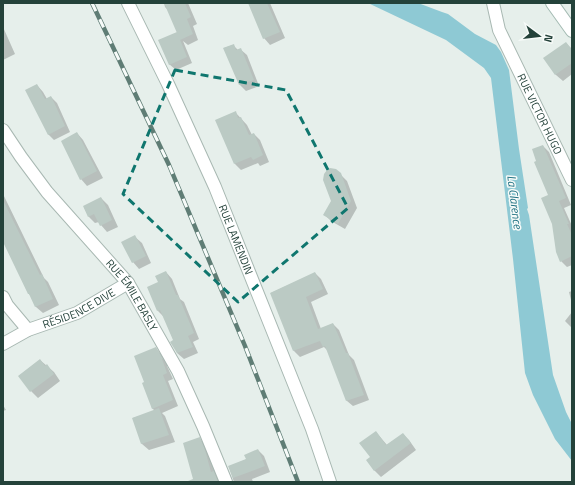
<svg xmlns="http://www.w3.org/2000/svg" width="575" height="485" font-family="'Titillium Web',sans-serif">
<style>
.water{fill:#8ec9d4}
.shadow{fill:#0003}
.building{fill:#bbcac4}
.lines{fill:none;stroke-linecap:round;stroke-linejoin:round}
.minor-casing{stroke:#a8b8b2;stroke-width:14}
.secondary-casing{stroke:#a4bbb3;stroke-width:14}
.minor{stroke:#fff;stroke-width:12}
.secondary{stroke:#fff;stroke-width:12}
.rail-casing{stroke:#5f7d75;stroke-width:4.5}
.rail{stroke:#f7fbf9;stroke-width:3;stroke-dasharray:9;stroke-linecap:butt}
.marked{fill:none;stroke:#0f766e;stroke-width:3;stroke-dasharray:8 5;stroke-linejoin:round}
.labels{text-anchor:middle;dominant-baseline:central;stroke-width:3;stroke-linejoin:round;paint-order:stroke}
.street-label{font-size:11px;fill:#24423a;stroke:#f7fbf9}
.water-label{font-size:12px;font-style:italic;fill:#1c6f80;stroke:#f7fbf9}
</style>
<rect width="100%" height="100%" fill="#e6efeb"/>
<path class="water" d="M368 3H418L442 12 448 14 475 34 496 45 501 52 509 70 519 149 528 208 527 209 529 215 553 375 566 412 572 424V461L555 439 533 395 525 373 513 259 491 78 484 68 446 40Z"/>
<path class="shadow" d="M164 3H188L197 24 193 26 198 40 188 45 183 41 192 63 176 70 169 64 180 36 169 11 165 7Z
M249 3H270L285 38 270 45 264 38Z
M3 27 15 54 3 60Z
M566 43 572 49V74L563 81 556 75 545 59Z
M233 45 238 50 240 49 247 55 259 86 246 91 240 85 224 48Z
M37 85 43 92 47 99 51 97 57 103 70 132 54 140 48 134Z
M236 113 247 125 252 135 254 134 260 140 269 162 260 166 258 163 241 170 235 164Z
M77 133 83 140 103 178 87 186 81 179Z
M543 146 549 152 571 205 564 208 572 226V265L567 267 561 261 549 196 537 162Z
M340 174 347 181 357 208 345 229 331 221 325 215 332 201Z
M3 194 44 278 48 282 59 305 43 313 36 307 31 296 29 294 3 240Z
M101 198 108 205 118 227 107 232 101 225 99 222 95 223 89 217 84 207Z
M135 237 142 243 151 263 139 269 133 262Z
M166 272 172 279 180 299 184 302 199 339 193 342 198 353 184 359 177 353 174 341 164 317 158 311 159 283Z
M315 273 321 279 328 294 311 302 321 329 333 324 339 330 349 355 354 360 369 400 353 406 347 401 328 351 324 347 300 357 294 351 271 293Z
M572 291V304L569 292Z
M572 312V328L565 321Z
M155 348 161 354 168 365 167 366 173 379 168 381 178 406 162 413 165 416 175 442 149 450 142 444 133 418 155 411 152 408 145 383Z
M40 360 54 372 60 381 38 398 31 391 19 376Z
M3 405 6 410 3 411Z
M376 432 387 445 403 434 409 440 416 450 381 477 374 470 371 458Z
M199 438 206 445 211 457 216 475 220 479 221 482H194Z
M258 450 264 456 270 472 252 479 253 482H234L229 467 247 459Z"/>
<path class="building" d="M164 3H185L191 17 187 19 193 34 180 40Z
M248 3H267L280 32 263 39Z
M177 32 187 57 169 65 158 40Z
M566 42 572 50V63L555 75 543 58Z
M234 44 236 50 241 48 254 80 239 85 223 48Z
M37 84 45 99 51 96 65 126 48 135 25 90Z
M236 111 238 118 241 117 249 135 254 133 263 155 253 160 251 157 234 164 215 120Z
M77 132 97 171 80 180 61 141Z
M543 145 566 198 559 201 569 224H567L572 235V256L560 262 556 252 552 224 541 198 548 195 534 162 536 161 532 149Z
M330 168 336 169 341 173 351 201 338 224 323 215 331 201 323 180 324 174 327 170Z
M101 197 112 220 100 226 94 214 88 217 83 206Z
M3 200 40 275 42 274 53 299 35 307 29 294H28L3 242Z
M135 235 146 256 132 263 121 242Z
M166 271 176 295H178L194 333 188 336 193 347 177 353 170 342 173 340 160 310 157 311 147 287 158 282 155 276Z
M315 272 323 289 306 297 318 329 333 323 346 353H348L364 395 346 401 325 346 323 347 320 341 293 351 270 293Z
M156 347 163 359H162L167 373 163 375 173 400 152 409 142 383 144 382 134 356Z
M40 359 45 366 47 364 54 374 30 392 18 376Z
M159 408 169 435 141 444 132 418Z
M376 431 386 445 403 433 411 443 374 471 366 460 370 457 359 443Z
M200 437 205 450 211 472 214 471 218 482H189L188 481 193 479 183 443Z
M258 449 265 466 233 478 228 466 246 459 244 455Z"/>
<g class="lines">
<defs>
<g id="minor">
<path id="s1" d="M128 3 168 84 215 187 312 429 330 482"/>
<path id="s2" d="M493 3 499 30 572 180"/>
<path id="s3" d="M3 130 21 157 47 192 128 283 178 371 203 426 226 482"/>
<path d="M3 297 7 305 28 330"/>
<path id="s4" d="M3 344 28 330 77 313 128 283"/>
</g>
<path id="secondary" d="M552 3 572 31"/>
</defs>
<use href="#minor" class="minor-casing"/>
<use href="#secondary" class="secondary-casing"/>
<use href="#minor" class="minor"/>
<use href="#secondary" class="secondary"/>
<defs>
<path id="rail" d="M92 3 169 165 245 346 298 482"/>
</defs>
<use href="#rail" class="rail-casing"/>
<use href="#rail" class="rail"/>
</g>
<path class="marked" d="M175 70 286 90 348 208 238 302 123 194Z"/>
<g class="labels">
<g class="street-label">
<text stroke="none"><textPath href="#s2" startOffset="121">RUE VICTOR HUGO</textPath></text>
<text stroke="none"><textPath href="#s1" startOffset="260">RUE LAMENDIN</textPath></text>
<text stroke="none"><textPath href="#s3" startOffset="210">RUE ÉMILE BASLY</textPath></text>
<text stroke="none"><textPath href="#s4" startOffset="84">RÉSIDENCE DIVE</textPath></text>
</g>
<g class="water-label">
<text transform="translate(515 202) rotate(83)">La Clarence</text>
</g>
</g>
<rect width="575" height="485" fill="none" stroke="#24423a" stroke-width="8"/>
<g transform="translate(539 36) rotate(105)" stroke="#f7fbf9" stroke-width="3" paint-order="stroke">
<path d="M0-3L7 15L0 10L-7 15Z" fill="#24423a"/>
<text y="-6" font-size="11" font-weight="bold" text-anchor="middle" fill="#24423a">N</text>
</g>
</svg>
